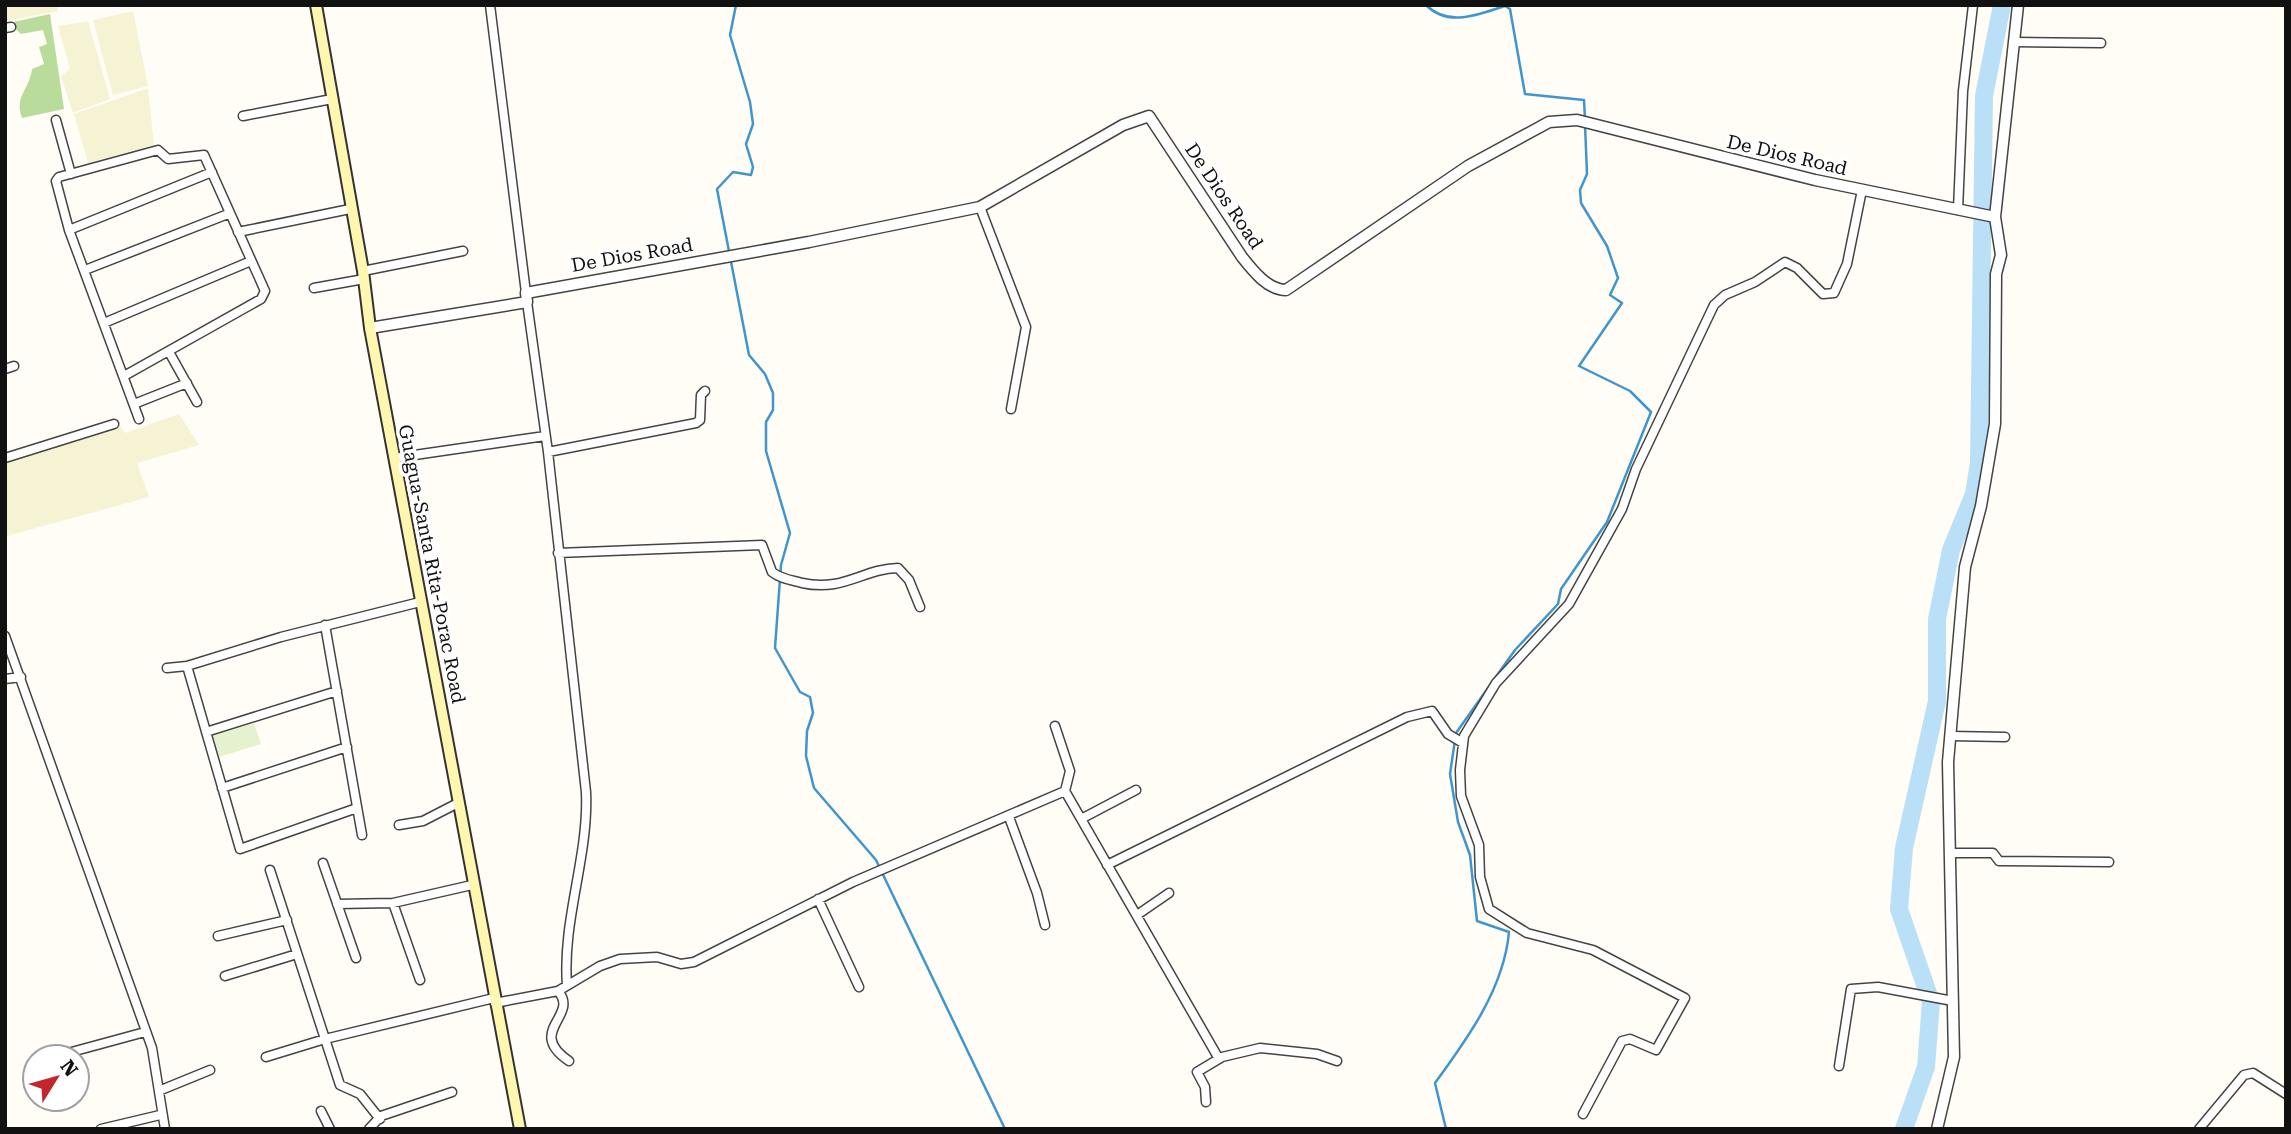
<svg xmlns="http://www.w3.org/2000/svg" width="2291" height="1134" font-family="'Roboto Serif',serif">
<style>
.farmland{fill:#f6f3d4}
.forest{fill:#b9dc9c}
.pitch{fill:#e6f2cf}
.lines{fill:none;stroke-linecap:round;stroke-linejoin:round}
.stream{stroke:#3f96cf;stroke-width:2.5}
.river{stroke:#b9e0f7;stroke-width:18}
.minor-casing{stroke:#444;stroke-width:11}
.tertiary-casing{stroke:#444;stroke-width:13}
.secondary-casing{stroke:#333;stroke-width:14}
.minor{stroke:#fff;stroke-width:8}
.tertiary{stroke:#fff;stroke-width:10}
.secondary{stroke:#fff6b0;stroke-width:10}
.labels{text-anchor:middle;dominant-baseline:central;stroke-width:7;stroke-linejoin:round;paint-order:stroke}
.street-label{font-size:19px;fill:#111;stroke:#fff}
</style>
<rect width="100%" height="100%" fill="#fffdf5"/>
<path class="farmland" d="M5 5H57L58 11 5 21Z
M133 11 148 86 113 95 93 20Z
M88 21 110 99 73 113 61 76 70 69 58 26Z
M148 88 154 145 88 163 74 114Z
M179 414 199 445 137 463 149 497 7 536 5 463 117 422 125 433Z"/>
<path class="forest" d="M50 14 64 109 22 118C14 96 29 91 32 69L44 64 39 47 47 44 43 30 21 34 9 23Z"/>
<path class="pitch" d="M254 723 261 744 219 757 212 736Z"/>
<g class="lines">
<path class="stream" d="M736 5 730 35 750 102 753 124 746 144 753 167 751 175 733 172 717 189 749 355 765 374 773 393V410L766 422V451L790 533 781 565 775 648 800 692 810 697 813 713 807 731 806 756 814 788 876 860 1005 1129
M1426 5C1449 28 1479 14 1505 6L1510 9 1525 94 1584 100 1585 119
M1446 1129 1435 1083C1468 1038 1504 988 1509 932L1477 921 1470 855 1458 822 1450 774 1456 733 1515 650 1558 604 1561 589 1607 522 1651 412 1630 391 1579 366 1622 303 1610 295 1618 278 1607 246 1581 203 1580 190 1587 174 1585 125"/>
<path class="river" d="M1904 1129 1926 1067 1931 1002 1899 909 1904 848 1937 701V619L1951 550 1974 494 1979 463 1984 96 2002 5"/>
<defs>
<path id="minor" d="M490 5 526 293
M5 28 11 27
M2014 42 2101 43
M243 116 332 99
M56 120 71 174
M980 207 1026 327 1011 409
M1958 210 1963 91 1973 5
M69 230 212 172
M238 232 350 209
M85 270 228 214
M363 271 463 251
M314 288 364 279
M527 302 548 452 586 792C589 856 562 920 567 985
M104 323 251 261
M169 352 197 402
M5 369 14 366
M124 376 261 299 265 291 204 155 168 159 158 150 59 177 56 181 69 230 139 419
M134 404 187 383
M548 452 696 423 700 420 701 395 705 391
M5 458 114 424
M394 458 545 436
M558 553 762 545 772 572C781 579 791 580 802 583 844 592 862 569 898 568L909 580 920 607
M325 625 362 835
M5 636 152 1048 165 1129
M187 666 240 849 357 808
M167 668 187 666 281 637 420 602
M5 679 21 677
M1055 726 1070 771 1065 791
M206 732 337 691
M1950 736 2005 737
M222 788 347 747
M1009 817 1037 893 1045 925
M1081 819 1136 790
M399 825 423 821 458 803
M1950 853H1993L1999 861 2109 862
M323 863 356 958
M1107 865 1407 717 1432 711 1448 734 1463 743
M270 870 340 1085 360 1094 380 1119
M818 899 859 987
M393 903 420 980
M337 904 393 903 472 885
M1137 915 1169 893
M218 936 287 920
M225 976 297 954
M558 991C580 1016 525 1031 569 1061
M495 1003 558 991 600 966 620 959 657 957 681 964 694 962 853 882 1065 791 1219 1059
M53 1057 145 1032
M266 1057 325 1039 494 998
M1839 1066 1851 989 1878 987 1953 1001
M161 1090 210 1070
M1206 1102 1205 1087 1197 1072 1222 1057 1260 1048 1317 1054 1337 1061
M321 1111 330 1129
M1583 1114 1622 1041 1630 1039 1656 1050 1685 998 1593 950 1527 933 1489 909 1480 877 1479 845 1461 796 1460 770 1464 736 1496 683 1569 604 1622 509 1636 469 1714 305 1725 295 1755 282 1785 262 1797 268 1823 294 1834 293 1847 264 1862 190
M101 1129 160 1115
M369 1129 381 1116 452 1092
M2199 1129 2244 1075 2253 1073 2286 1094"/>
<path id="tertiary" d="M370 328 527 302 526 293 809 242 980 207 1123 125 1149 116 1242 257C1253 271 1268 290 1286 290L1468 166 1549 122 1577 120 1815 180 1995 217
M1937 1129 1954 1057 1948 762 1965 567 1981 506 1995 424 1996 274 2001 255 1995 217 2018 5"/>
<path id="secondary" d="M316 5 363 271 370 328 520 1129"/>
</defs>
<use href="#minor" class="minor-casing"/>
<use href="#tertiary" class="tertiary-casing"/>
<use href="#secondary" class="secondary-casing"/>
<use href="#minor" class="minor"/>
<use href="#tertiary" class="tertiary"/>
<use href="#secondary" class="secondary"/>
</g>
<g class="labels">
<g class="street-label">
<text transform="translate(1787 155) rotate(13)">De Dios Road</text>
<text transform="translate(1224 196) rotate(56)">De Dios Road</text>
<text transform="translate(632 255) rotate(-10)">De Dios Road</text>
<text transform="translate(432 564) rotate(79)">Guagua-Santa Rita-Porac Road</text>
</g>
</g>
<rect width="2291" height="1134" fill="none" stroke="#111111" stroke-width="14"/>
<g transform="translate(56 1078) rotate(53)"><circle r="33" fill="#ffffff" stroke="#a0a0a0" stroke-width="2"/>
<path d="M0-5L12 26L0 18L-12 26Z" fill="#c4262e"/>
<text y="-10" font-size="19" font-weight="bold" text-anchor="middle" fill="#111111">N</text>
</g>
</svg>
